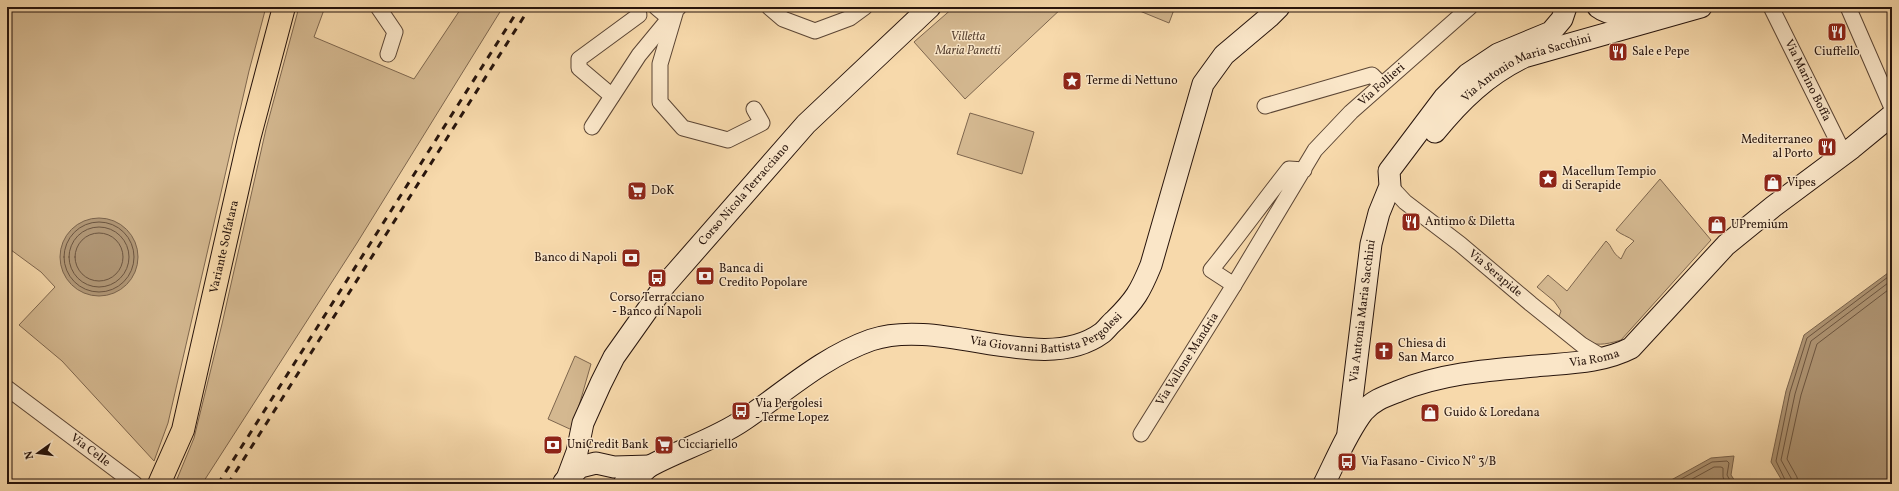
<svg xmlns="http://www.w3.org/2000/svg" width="1899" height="491" font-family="Vollkorn,serif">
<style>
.green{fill:#d4b890;stroke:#7e664e}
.water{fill:#b09675;stroke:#79624b}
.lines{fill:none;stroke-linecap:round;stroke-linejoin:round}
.shore{stroke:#6c5540;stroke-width:1}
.street-casing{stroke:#5b4534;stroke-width:17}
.secondary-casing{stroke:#27140c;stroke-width:23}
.primary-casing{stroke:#27140c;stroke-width:24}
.street{stroke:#fae6c8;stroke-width:15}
.secondary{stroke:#fae6c8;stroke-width:21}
.primary{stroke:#f7d9ab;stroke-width:22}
.rail{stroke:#27140c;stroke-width:3;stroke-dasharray:7 7;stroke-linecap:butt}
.labels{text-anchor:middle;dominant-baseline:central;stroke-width:3;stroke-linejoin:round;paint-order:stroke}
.park-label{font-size:12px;font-style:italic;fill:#5b4534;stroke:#fae6c8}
.poi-label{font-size:12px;fill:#27140c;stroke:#fae6c8;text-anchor:start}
.street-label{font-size:12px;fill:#27140c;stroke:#fae6c8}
</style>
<rect width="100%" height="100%" fill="#f7d9ab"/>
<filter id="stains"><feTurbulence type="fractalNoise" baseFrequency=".005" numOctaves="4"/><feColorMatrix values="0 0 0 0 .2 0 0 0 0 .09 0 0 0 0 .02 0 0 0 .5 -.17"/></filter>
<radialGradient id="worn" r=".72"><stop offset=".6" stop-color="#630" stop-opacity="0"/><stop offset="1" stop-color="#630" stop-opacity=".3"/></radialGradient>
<path class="green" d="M7 7H266L249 71 168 423 154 461 62 361 19 325 55 287 41 272 7 247Z
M299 7H325L314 37 414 79 462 7H503L357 243 202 484H175L194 438 222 324 266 129Z
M954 7H1063L965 99 914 42Z
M1130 7H1175L1169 23Z
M970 113 1034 132 1022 174 957 154Z
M1660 179 1711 240 1621 340C1587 351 1583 339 1558 319L1561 311 1554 301 1537 287 1548 275 1567 291 1606 241C1613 247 1611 252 1621 259L1626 249 1634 241C1628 236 1621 235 1616 230Z
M575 356 591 364 572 430 548 419Z"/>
<path class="water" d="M60 257a39 39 0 1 1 78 0a39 39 0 1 1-78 0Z
M1892 270V484H1784L1771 462 1786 391 1804 335Z
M1734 456 1731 475 1737 484H1664L1711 458Z"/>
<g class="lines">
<path class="shore" d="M64 257a35 35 0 1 1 70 0a35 35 0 1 1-70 0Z
M69 257a30 30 0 1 1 60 0a30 30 0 1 1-60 0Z
M75 257a24 24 0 1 1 48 0a24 24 0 1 1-48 0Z
M1672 484 1712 462 1727 461 1729 463 1727 475 1732 484
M1683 484 1714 467H1721L1723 468V477L1726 484
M1787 484 1776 461 1790 392 1807 338 1892 274
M1792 484 1791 478 1781 460 1795 394 1811 341 1892 280
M1798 484 1797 477 1787 459 1801 395 1817 344 1892 287"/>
<defs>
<g id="street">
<path d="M378 7 395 32 388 54"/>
<path d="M656 7 669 18"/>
<path d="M679 7 676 10 660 64V102L683 128 728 140 762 123 754 109"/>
<path d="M769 7 783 19 815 31 850 18 865 7"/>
<path id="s1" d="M1771 7 1844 154"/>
<path d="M1848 7 1892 108"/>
<path d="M612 96 579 68V59L639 15"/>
<path d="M1265 106 1372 75 1381 84"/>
<path d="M592 127 639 55 672 15"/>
<path id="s2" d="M1304 170 1289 169C1262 203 1238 237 1211 270L1234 285 1315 150 1351 112 1470 7"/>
<path id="s3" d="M1390 186 1405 202 1460 244 1531 304 1582 345 1604 358"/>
<path id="s4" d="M7 388 135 484"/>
<path id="s5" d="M1141 434 1234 285"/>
</g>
<g id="secondary">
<path d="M1598 7C1614 19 1631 12 1649 7"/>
<path id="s6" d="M1435 132C1461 100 1487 75 1524 57L1701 7"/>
<path id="s7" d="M1348 432 1371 244 1379 213 1390 186 1389 171 1444 98 1468 74 1498 54 1551 32 1562 19 1566 7"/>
<path d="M564 482 580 467 596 463 614 467 650 466"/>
<path id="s8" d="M565 484 577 452 583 423 601 383 614 357 665 285 806 124 930 7"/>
<path id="s9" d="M624 484C630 481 635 478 640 475 644 472 647 467 652 465 682 449 716 439 745 419 786 391 823 357 871 340 943 316 1042 377 1102 333 1106 330 1110 324 1115 320 1135 300 1140 292 1151 265L1203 84 1224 55 1269 17 1279 7"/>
<path id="s10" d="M1324 484C1336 460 1347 433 1363 412 1373 400 1386 396 1399 391 1443 373 1490 370 1536 366 1568 363 1602 363 1631 348L1726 245 1774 206 1852 148 1892 115"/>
</g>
<g id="primary">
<path id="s11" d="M159 484 183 430 249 139 284 7"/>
</g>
</defs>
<use href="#street" class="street-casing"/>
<use href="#secondary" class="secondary-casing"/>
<use href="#primary" class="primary-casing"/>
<use href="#street" class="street"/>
<use href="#secondary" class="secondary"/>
<use href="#primary" class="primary"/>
<path class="rail" d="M218 484 520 7
M228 484 530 7"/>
</g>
<defs>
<symbol id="restaurant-square" viewBox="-11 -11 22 22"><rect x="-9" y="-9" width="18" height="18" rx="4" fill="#8f2418" stroke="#fae6c8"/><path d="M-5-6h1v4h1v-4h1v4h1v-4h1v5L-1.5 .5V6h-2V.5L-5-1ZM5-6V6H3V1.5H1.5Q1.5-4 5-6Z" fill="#fff"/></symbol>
<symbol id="sight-square" viewBox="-11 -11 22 22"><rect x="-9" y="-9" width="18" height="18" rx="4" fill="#8f2418" stroke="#fae6c8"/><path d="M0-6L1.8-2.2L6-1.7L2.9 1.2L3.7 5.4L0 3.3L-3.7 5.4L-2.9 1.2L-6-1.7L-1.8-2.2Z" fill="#fff"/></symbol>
<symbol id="shop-square" viewBox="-11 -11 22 22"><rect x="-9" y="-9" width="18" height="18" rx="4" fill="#8f2418" stroke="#fae6c8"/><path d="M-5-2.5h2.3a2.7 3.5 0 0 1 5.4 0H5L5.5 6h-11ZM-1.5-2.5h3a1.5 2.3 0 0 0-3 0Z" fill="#fff"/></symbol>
<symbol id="supermarket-square" viewBox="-11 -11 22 22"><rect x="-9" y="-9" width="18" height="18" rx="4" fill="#8f2418" stroke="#fae6c8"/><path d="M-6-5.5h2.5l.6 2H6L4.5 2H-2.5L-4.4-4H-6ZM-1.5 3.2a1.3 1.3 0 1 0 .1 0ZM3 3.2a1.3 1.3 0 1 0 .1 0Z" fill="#fff"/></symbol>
<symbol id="bank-square" viewBox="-11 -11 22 22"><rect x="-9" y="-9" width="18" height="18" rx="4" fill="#8f2418" stroke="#fae6c8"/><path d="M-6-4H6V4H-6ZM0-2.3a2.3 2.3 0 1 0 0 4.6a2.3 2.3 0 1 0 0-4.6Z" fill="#fff"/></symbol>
<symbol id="bus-square" viewBox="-11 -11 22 22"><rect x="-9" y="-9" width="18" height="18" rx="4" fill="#8f2418" stroke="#fae6c8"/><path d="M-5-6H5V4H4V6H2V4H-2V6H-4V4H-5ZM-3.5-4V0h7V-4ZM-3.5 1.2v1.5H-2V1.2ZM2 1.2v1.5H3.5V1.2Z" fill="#fff"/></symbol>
<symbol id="church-square" viewBox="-11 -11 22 22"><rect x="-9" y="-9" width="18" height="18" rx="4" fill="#8f2418" stroke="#fae6c8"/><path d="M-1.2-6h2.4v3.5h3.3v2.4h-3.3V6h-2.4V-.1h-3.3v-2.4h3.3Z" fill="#fff"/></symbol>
</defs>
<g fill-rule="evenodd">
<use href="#restaurant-square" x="1826" y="21" width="22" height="22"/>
<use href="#restaurant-square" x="1607" y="41" width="22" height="22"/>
<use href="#sight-square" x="1061" y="70" width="22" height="22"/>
<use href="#restaurant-square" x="1816" y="136" width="22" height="22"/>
<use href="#sight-square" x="1537" y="168" width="22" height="22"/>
<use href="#shop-square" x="1762" y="172" width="22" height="22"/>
<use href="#supermarket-square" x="626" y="180" width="22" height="22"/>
<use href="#restaurant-square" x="1400" y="211" width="22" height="22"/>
<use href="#shop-square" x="1706" y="214" width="22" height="22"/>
<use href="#bank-square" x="620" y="247" width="22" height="22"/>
<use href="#bank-square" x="694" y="265" width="22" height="22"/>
<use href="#bus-square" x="646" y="267" width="22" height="22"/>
<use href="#church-square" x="1373" y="340" width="22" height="22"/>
<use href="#bus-square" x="730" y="400" width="22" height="22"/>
<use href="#shop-square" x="1419" y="402" width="22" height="22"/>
<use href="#bank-square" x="542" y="434" width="22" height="22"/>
<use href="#supermarket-square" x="653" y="434" width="22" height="22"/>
<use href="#bus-square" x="1336" y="451" width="22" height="22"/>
</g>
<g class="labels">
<g class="park-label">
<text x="968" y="37">Villetta<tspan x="968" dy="14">Maria Panetti</tspan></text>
</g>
<g class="poi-label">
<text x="1632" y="52">Sale e Pepe</text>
<text x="1837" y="52" text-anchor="middle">Ciuffello</text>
<text x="1086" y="81">Terme di Nettuno</text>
<text x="1813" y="140" text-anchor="end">Mediterraneo<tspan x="1813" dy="14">al Porto</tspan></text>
<text x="1562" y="172">Macellum Tempio<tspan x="1562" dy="14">di Serapide</tspan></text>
<text x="1787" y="183">Vipes</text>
<text x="651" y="191">DoK</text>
<text x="1425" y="222">Antimo &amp; Diletta</text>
<text x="1731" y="225">UPremium</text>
<text x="617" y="258" text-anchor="end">Banco di Napoli</text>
<text x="719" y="269">Banca di<tspan x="719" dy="14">Credito Popolare</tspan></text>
<text x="657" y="298" text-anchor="middle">Corso Terracciano<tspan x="657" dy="14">- Banco di Napoli</tspan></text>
<text x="1398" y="344">Chiesa di<tspan x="1398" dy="14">San Marco</tspan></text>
<text x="755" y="404">Via Pergolesi<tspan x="755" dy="14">- Terme Lopez</tspan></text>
<text x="1444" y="413">Guido &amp; Loredana</text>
<text x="567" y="445">UniCredit Bank</text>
<text x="678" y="445">Cicciariello</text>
<text x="1361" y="462">Via Fasano - Civico N° 3/B</text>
</g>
<g class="street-label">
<text stroke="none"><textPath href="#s6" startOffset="115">Via Antonio Maria Sacchini</textPath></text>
<text stroke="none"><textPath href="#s1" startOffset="82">Via Marino Boffa</textPath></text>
<text stroke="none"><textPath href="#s2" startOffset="421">Via Follieri</textPath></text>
<text stroke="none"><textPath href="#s8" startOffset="345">Corso Nicola Terracciano</textPath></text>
<text stroke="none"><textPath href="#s11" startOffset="247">Variante Solfatara</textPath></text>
<text stroke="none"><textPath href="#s3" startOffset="137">Via Serapide</textPath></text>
<text stroke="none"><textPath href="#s7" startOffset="122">Via Antonia Maria Sacchini</textPath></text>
<text stroke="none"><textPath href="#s9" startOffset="468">Via Giovanni Battista Pergolesi</textPath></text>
<text stroke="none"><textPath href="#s10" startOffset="323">Via Roma</textPath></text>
<text stroke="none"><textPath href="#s5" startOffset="88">Via Vallone Mandria</textPath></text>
<text stroke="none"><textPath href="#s4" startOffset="104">Via Celle</textPath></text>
</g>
</g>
<rect width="1899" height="491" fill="none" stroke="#f7d9ab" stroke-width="24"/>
<rect x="8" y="8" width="1883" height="475" fill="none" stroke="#27140c" stroke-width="2"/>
<rect x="12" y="12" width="1875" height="467" fill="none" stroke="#27140c"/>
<g transform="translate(38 453) rotate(256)" stroke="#fae6c8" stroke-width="3" paint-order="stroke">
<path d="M0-3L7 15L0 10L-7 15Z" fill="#27140c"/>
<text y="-6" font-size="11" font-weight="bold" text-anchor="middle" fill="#27140c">N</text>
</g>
<rect width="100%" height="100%" filter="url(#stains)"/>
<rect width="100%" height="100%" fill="url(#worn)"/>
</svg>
